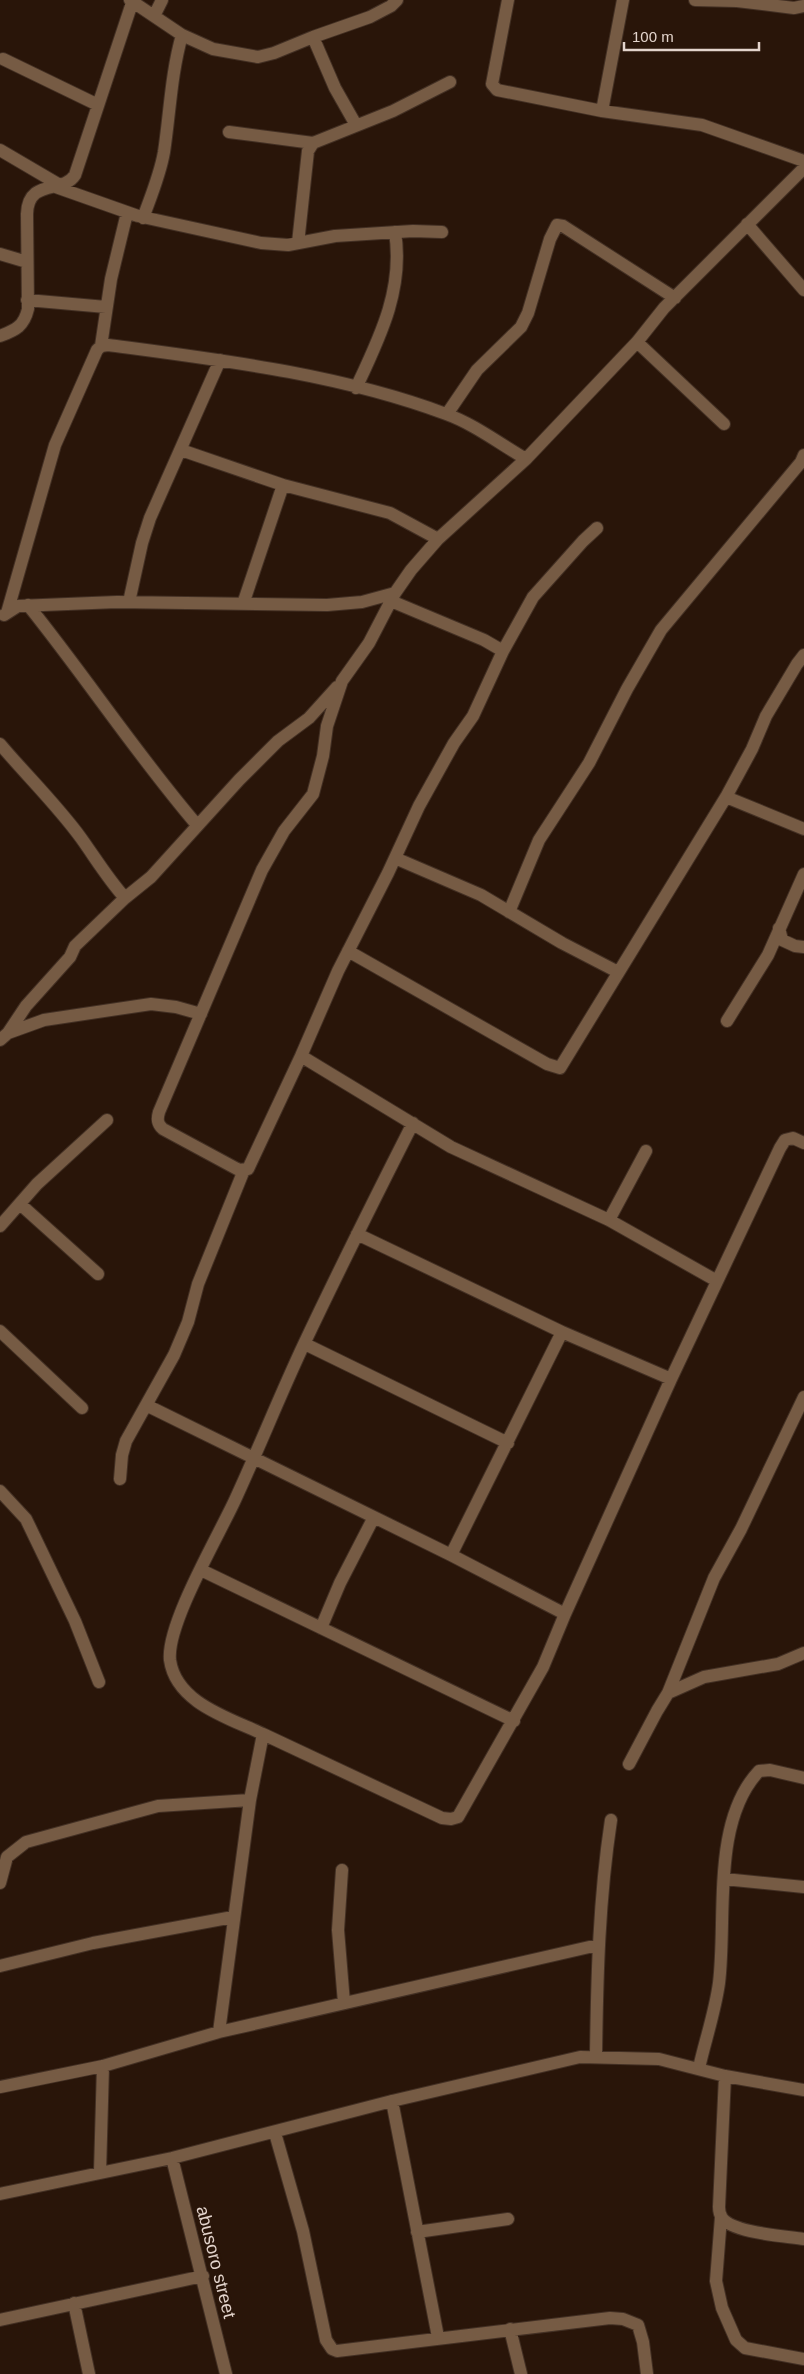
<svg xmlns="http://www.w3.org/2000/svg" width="804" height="2374" font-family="Helvetica,sans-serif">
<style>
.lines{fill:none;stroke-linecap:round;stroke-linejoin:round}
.minor-casing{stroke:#433024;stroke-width:14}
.minor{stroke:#765b44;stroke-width:12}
.labels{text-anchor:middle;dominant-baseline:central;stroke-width:5;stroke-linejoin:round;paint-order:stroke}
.street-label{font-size:18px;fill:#e3d4cc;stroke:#291509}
</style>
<rect width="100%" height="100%" fill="#291509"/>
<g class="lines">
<defs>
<path id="minor" d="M130 0 182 35 213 49 258 57 274 53 313 37 370 17 391 6 397 0
M508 0 492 84 497 90 602 111 702 125 804 161
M695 0 737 1 794 8 804 6
M154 16 162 0
M313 37 335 88 356 125
M3 59 98 105
M602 111 623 0
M229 132 313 143
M0 150 58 184
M53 186 138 216 261 243 288 245 335 236 413 231 442 232
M143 218C151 196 160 175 164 152 170 112 171 74 182 35
M747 224 804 290
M298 243 308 151 313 143 393 111 450 82
M0 254 27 262
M27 300 106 307
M0 336C16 330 24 326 28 309L27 214C28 178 63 194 75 175L132 3
M637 342 724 424
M101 346 108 345C221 360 339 374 446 414 474 424 500 444 526 459
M356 388C380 337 404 289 395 232
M447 414 477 370 521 327 528 313 550 239 557 225 563 226 675 298
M181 450 283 485 390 513 438 539
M597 528 583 541 533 597 503 651 473 716 454 743 419 806 388 873 338 971 301 1056 248 1169 239 1170 163 1129C157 1124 157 1119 159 1112L262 870 284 831 313 794 323 756 327 726 342 681 369 643 395 593 411 570 438 539 526 459 637 342 664 308 804 168
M391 601 484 640 503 651
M129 602 142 543 150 518 220 360
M243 604 283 485
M28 605C86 677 137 755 197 825
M7 613 55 445 97 350 101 346 111 279 127 213
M4 615 18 606 117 602 327 605 362 602 395 593
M0 744C27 776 57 805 81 838 96 859 108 879 125 898
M726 797 804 829
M395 858 481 895 562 943 618 972
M509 912 539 840 589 763 627 689 661 630 801 462 804 455
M779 928 782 940 795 946 804 947
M348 951 547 1064 560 1068 726 797 752 749 766 716 797 664 804 655
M727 1021 768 955 804 874
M8 1033 26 1006 70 957 75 946 125 898 151 877 239 780 278 741 309 718 337 687
M0 1040 8 1033 44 1020 151 1004 176 1007 201 1014
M301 1056 451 1147 609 1220 717 1281
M20 1204 98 1274
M609 1220 646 1151
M0 1226 37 1184 107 1120
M357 1234 562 1332 671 1379
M0 1331 82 1408
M305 1344 508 1443
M146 1405 451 1555 565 1614
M120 1479 122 1455 126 1441 174 1355 188 1322 198 1284 244 1170
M0 1491 26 1519 75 1621 99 1682
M451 1555 562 1332
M201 1570 514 1721
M321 1628 340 1583 374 1517
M668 1693 714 1578 741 1529 804 1397
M263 1734C229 1718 176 1703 170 1660 166 1625 219 1535 235 1500 259 1448 280 1395 304 1344 339 1270 376 1196 413 1123
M629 1764 657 1711 668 1693 704 1677 778 1664 804 1653
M342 1870 338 1930 344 2003
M724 1879 804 1887
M0 1883 7 1857 26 1842 158 1806 250 1800
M0 1966 93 1943 233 1917
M219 2032 250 1800 263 1734 442 1818 451 1819 458 1817 543 1667 565 1614 671 1379 780 1148 785 1140 793 1138 804 1143
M596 2056C597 1977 599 1899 611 1820
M699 2068C705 2041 715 2012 719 1983 727 1918 711 1822 759 1771L770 1770 804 1778
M725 2076 719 2207C719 2211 720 2215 722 2218 733 2233 785 2236 804 2239
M0 2087 103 2066 219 2032 598 1945
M392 2101 438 2337
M275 2133 303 2231 326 2340 332 2349 337 2351 610 2318 623 2319 638 2325 643 2342 647 2374
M172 2158 226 2374
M100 2172 103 2066
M0 2194 172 2158 392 2101 580 2057 659 2059 725 2076 804 2090
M721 2217 716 2281 722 2308 736 2340 745 2348 804 2359
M417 2232 508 2219
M74 2303 89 2374
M0 2320 203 2276
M510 2329 521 2374"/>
</defs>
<use href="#minor" class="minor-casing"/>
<use href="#minor" class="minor"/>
</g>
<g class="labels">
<g class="street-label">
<text transform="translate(216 2262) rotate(76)">abusoro street</text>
</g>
</g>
<path d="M624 42v8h135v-8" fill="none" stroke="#e3d4cc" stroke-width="2.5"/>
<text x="632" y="42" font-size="15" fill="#e3d4cc" stroke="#291509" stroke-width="4" paint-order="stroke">100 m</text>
</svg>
